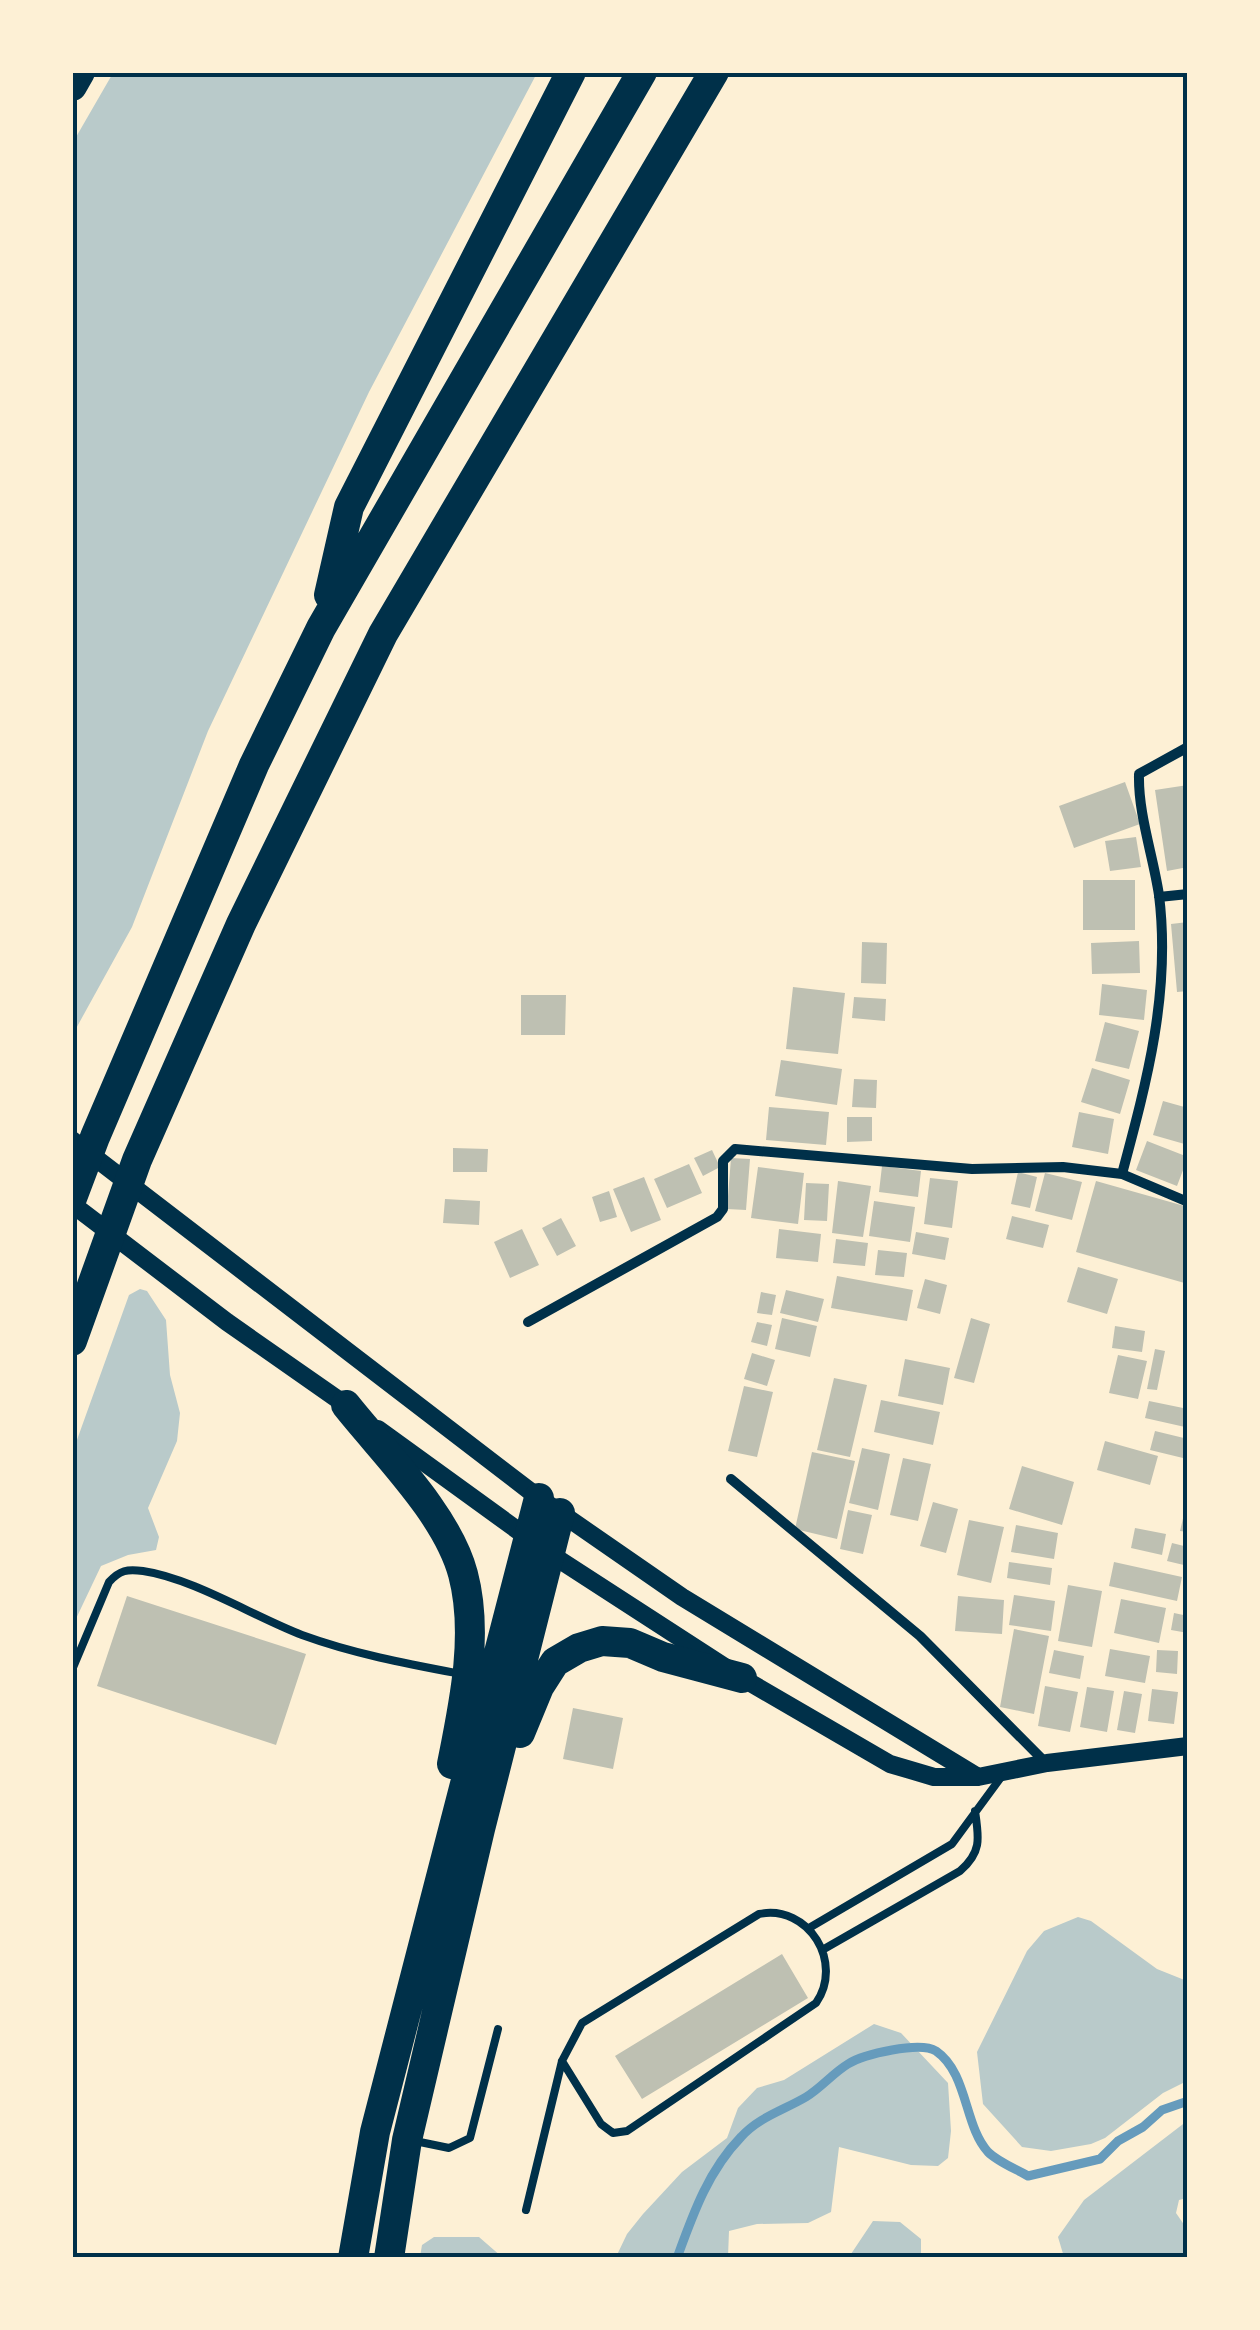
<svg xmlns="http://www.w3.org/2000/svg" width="1260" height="2330" font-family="Montserrat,sans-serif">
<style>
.green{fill:#b9caca}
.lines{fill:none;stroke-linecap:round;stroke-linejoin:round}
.stream{stroke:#669bbc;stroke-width:9}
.building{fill:#bec0b2}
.service{stroke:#003049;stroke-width:8}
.minor{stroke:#003049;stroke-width:10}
.tertiary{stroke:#003049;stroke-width:18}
.motorway{stroke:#003049;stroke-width:30}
.neatline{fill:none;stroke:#003049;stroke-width:4}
</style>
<rect width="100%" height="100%" fill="#fdf0d5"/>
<path class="green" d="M113 73H537L369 392 208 731 132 927 73 1034 72 144Z
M140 1289 147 1291 166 1320 170 1375 180 1413 177 1441 148 1508 159 1537 156 1550 128 1555 101 1566 73 1625V1451L129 1295Z
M1078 1917 1091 1921 1157 1969 1187 1981V2081L1163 2093 1105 2138 1091 2144 1051 2151 1022 2147 983 2104 977 2052 1027 1951 1044 1931Z
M874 2024 901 2033 948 2083 951 2131 948 2158 938 2166 911 2165 839 2147 831 2212 808 2223 757 2224 729 2231 728 2257H616L627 2234 643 2214 682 2172 727 2138 738 2108 757 2088 784 2080Z
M1187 2121V2198L1179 2200 1176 2213 1187 2229V2257H1064L1058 2237 1084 2200Z
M873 2221 900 2222 921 2239V2257H849Z
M434 2237H479L502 2257H420L422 2245Z"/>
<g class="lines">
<path class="stream" d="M677 2258C693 2214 708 2171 741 2137 759 2117 784 2110 806 2097 821 2088 833 2073 848 2064 864 2054 920 2041 936 2051 968 2073 964 2126 988 2152 998 2162 1016 2169 1028 2176L1100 2159 1118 2141 1143 2127 1162 2110 1188 2101"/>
</g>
<path class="building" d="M1125 782 1140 824 1074 848 1059 806Z
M1188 785V867L1167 871 1155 790Z
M1136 837 1141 867 1110 871 1105 841Z
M1083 880H1135V930H1083Z
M1188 922V991L1177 992 1171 924Z
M1139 941 1140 973 1092 974 1091 943Z
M862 942 887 943 886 984 861 983Z
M1102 984 1147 990 1144 1020 1099 1015Z
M793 987 845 993 838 1054 786 1049Z
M521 995H566L565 1035H521Z
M854 997 886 999 885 1021 852 1018Z
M1105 1022 1139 1031 1129 1069 1095 1061Z
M781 1060 842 1069 837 1105 775 1096Z
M1092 1068 1130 1080 1120 1114 1081 1102Z
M854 1079 877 1080 876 1108 852 1107Z
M1163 1101 1188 1108V1145L1153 1135Z
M769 1107 829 1112 826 1145 766 1140Z
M1079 1112 1114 1119 1108 1154 1072 1147Z
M847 1117H872V1141L847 1142Z
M1147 1141 1188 1157 1177 1186 1136 1170Z
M453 1148 488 1149 487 1172H453Z
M712 1150 720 1167 703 1176 694 1158Z
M731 1158 750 1159 746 1210 727 1209Z
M689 1164 702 1193 667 1208 654 1179Z
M882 1166 921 1171 918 1197 879 1192Z
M758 1167 804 1173 798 1224 751 1218Z
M1018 1172 1037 1177 1030 1208 1011 1204Z
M1045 1173 1082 1182 1072 1220 1035 1211Z
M644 1177 661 1220 631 1232 613 1189Z
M930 1178 958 1181 952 1228 924 1224Z
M838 1181 871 1186 863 1237 832 1233Z
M1096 1181 1188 1207V1284L1076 1252Z
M806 1183 829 1184 827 1221 804 1220Z
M609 1191 617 1217 600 1222 592 1197Z
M445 1199 480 1201 479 1225 443 1223Z
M874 1201 915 1207 910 1242 869 1236Z
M1012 1216 1049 1225 1043 1248 1006 1239Z
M561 1218 576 1246 557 1256 542 1228Z
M522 1229 539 1265 510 1278 494 1242Z
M779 1229 821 1234 818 1262 776 1258Z
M916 1232 949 1238 945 1260 912 1254Z
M836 1239 868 1243 865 1266 833 1263Z
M878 1250 907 1253 904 1277 875 1275Z
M1078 1267 1118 1279 1107 1314 1067 1302Z
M837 1276 913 1290 907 1321 831 1308Z
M925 1279 947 1285 940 1314 917 1308Z
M786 1290 824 1299 818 1322 780 1313Z
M761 1292 776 1295 772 1315 757 1313Z
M782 1318 817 1326 810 1357 775 1349Z
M971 1318 990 1324 974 1383 954 1378Z
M757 1322 772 1325 767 1346 751 1342Z
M1115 1326 1145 1331 1142 1352 1112 1348Z
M1155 1349 1165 1351 1157 1390 1147 1389Z
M752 1353 775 1360 767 1386 744 1379Z
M1118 1355 1147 1361 1138 1399 1109 1393Z
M905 1359 950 1368 943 1405 898 1396Z
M834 1378 867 1385 850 1457 817 1450Z
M744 1386 773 1392 757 1457 728 1451Z
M881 1400 940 1412 933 1445 874 1432Z
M1149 1401 1188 1409 1185 1427 1145 1418Z
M1155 1431 1188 1439 1183 1458 1150 1450Z
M1105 1441 1158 1456 1150 1485 1097 1470Z
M862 1448 890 1454 878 1510 849 1503Z
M812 1452 855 1461 837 1539 795 1529Z
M903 1458 931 1464 918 1521 890 1515Z
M1022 1466 1074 1482 1062 1525 1009 1509Z
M933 1502 958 1509 946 1553 920 1546Z
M1186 1506H1188V1532L1180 1531Z
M848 1510 872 1515 863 1554 840 1549Z
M969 1520 1004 1527 991 1583 957 1575Z
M1016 1525 1058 1533 1054 1559 1011 1552Z
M1135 1528 1166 1534 1162 1555 1131 1548Z
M1172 1543 1188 1547V1566L1167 1561Z
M1009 1562 1052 1568 1050 1585 1007 1578Z
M1114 1562 1182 1577 1177 1601 1109 1586Z
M1068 1585 1102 1591 1092 1647 1058 1641Z
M1014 1595 1055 1601 1051 1631 1009 1625Z
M127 1596 306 1654 276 1745 97 1686Z
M958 1596 1004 1600 1002 1634 955 1631Z
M1121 1599 1166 1608 1159 1643 1114 1633Z
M1174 1613 1188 1616V1633L1171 1630Z
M1014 1629 1049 1636 1034 1714 1000 1707Z
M1110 1649 1150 1656 1145 1683 1105 1676Z
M1054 1650 1084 1656 1080 1679 1049 1673Z
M1157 1650 1178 1651 1177 1674 1156 1672Z
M1045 1686 1078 1692 1070 1732 1038 1726Z
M1087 1687 1114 1691 1107 1732 1080 1727Z
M1152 1689 1178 1692 1174 1724 1148 1721Z
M1124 1691 1142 1694 1135 1733 1117 1730Z
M573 1708 623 1718 613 1769 563 1759Z
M782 1954 808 1998 642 2099 615 2056Z"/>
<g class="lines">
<path class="service" d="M72 1670 109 1582C120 1570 127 1569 143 1571 192 1578 255 1617 302 1635 354 1654 408 1664 461 1674
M809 1928 952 1844 1002 1776
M824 1949 960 1871C982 1852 979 1838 975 1811
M415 2141 449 2148 470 2138 498 2029
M526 2210 562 2061 582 2023 759 1914C809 1904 844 1963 816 2003L627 2131 613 2133 601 2124 562 2061"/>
<path class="minor" d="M1159 897 1188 894
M1122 1174C1147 1081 1171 992 1159 895 1153 855 1138 814 1139 774L1188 747
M528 1322 717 1217 723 1209V1161L735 1149 972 1169 1063 1167 1122 1174 1188 1202
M731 1479 920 1636 1045 1762"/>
<path class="tertiary" d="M72 1140 539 1498 682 1597 978 1777
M72 1204 227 1322 353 1410
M378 1429 549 1553 742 1678 890 1764 934 1777H978L1047 1763 1188 1746"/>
<path class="motorway" d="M72 86 80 72
M329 595 349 507 571 72
M72 1198 95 1137 254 765 321 628 642 72
M72 1341 137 1160 241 924 383 634 714 72
M346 1405C384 1453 447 1514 463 1574 479 1634 464 1704 452 1764
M520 1733 539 1687 555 1662 579 1648 602 1641 630 1643 663 1657 742 1678
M353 2258 375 2132 539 1498
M389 2258 407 2140 480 1829 560 1513"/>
</g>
<rect width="1260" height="2330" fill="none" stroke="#fdf0d5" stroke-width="150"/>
<rect x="75" y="75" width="1110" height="2180" class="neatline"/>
</svg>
